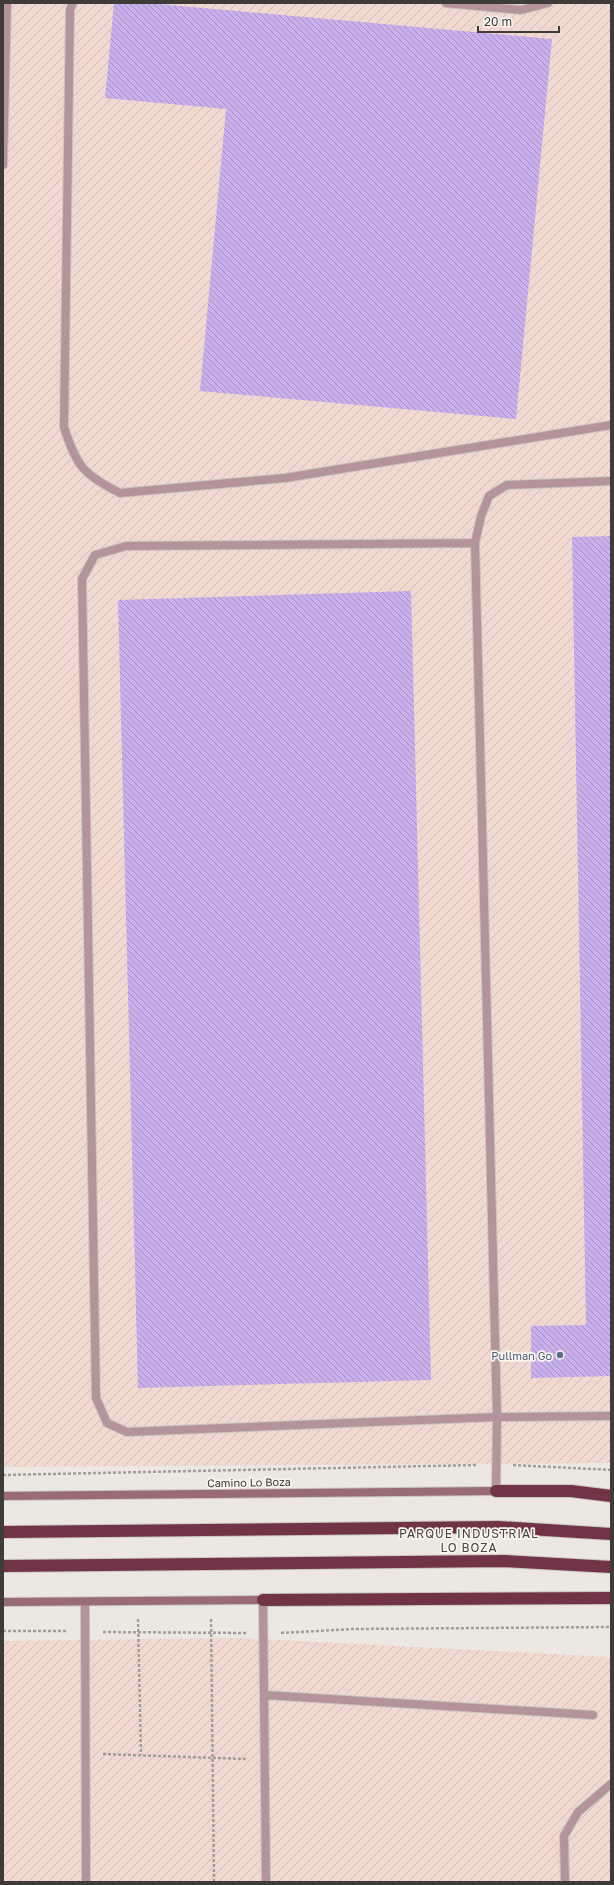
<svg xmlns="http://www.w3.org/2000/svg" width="614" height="1885" font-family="'Golos Text',sans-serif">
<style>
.industrial{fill:url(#industrial-furrows)}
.building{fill:url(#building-back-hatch)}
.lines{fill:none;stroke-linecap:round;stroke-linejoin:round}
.lane-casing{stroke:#c9c5bf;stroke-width:10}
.secondary-casing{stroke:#c9c5bf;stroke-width:10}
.highway-casing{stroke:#c9c5bf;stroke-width:14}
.path{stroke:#a19d99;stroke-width:2.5;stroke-dasharray:3 2;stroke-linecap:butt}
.lane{stroke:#b4939b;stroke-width:8}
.secondary{stroke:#986b76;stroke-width:8}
.highway{stroke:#713446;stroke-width:12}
.service-dot{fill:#5c6f8a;stroke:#f9f5ee;stroke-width:1.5}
.labels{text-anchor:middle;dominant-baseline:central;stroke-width:3.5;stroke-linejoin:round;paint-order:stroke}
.service-label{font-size:11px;fill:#4e5e75;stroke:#f9f5ee;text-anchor:end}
.street-label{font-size:11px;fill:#3e3c39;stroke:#f9f5ee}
.neighbourhood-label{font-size:12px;letter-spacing:1px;fill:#494540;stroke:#f9f5ee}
</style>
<defs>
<pattern id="industrial-furrows" width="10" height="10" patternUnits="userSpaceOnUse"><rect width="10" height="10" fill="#f1d8d1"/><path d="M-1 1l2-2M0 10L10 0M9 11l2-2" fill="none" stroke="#d0bab4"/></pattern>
<pattern id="building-back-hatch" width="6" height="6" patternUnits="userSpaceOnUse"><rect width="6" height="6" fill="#c9b0ed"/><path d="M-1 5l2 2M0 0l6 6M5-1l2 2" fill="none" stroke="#a590c1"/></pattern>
</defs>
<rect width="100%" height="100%" fill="#ece7e1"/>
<path class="industrial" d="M3 3H611V1463L3 1467Z
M240 1638 611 1657V1882H3V1641Z"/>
<path class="building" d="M114 3H147L552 39 516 419 200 391 226 109 105 98Z
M611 536V1376L531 1378V1326L586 1325 572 537Z
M411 591 431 1380 138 1388 118 600Z"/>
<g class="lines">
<defs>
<path id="lane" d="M73 3 70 10 64 427C76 466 84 475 120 493L285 478 611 425
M446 3 521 10 548 3
M3 165 7 3
M475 543 126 546 95 555 82 579 96 1398 107 1423 127 1432 497 1417 611 1416
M496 1491 497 1417 475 543 481 516 489 496 507 485 611 481
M263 1600 266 1882
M85 1602 86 1882
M264 1695 593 1715
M565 1882 564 1836 578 1812 611 1784"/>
<path id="secondary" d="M3 1496 496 1491
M3 1602 263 1600"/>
<path id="highway" d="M496 1491H571L611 1496
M3 1532 498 1527 611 1534
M3 1566 504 1561 611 1567
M263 1600 611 1598"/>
</defs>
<use href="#lane" class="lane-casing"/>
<use href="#secondary" class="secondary-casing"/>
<use href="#highway" class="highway-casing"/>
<path class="path" d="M513 1465 611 1470
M3 1475 478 1465
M138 1619 141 1755
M211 1619 214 1882
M3 1631H66
M103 1632 246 1633
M281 1633 353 1629 611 1627
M103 1754 246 1759"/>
<use href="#lane" class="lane"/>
<use href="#secondary" class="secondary"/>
<use href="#highway" class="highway"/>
</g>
<circle class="service-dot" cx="560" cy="1355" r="4"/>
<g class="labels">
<g class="service-label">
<text x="552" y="1355">Pullman Go</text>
</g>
<g class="street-label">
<text transform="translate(249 1482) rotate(-1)">Camino Lo Boza</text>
</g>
<g class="neighbourhood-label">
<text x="469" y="1533">PARQUE INDUSTRIAL<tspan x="469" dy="14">LO BOZA</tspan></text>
</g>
</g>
<rect width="614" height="1885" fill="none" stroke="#3e3c39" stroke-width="8"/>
<path d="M478 26v6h81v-6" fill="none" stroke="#3e3c39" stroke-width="2"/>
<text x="484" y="26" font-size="12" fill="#3e3c39" stroke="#f9f5ee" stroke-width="3" paint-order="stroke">20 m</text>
</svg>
